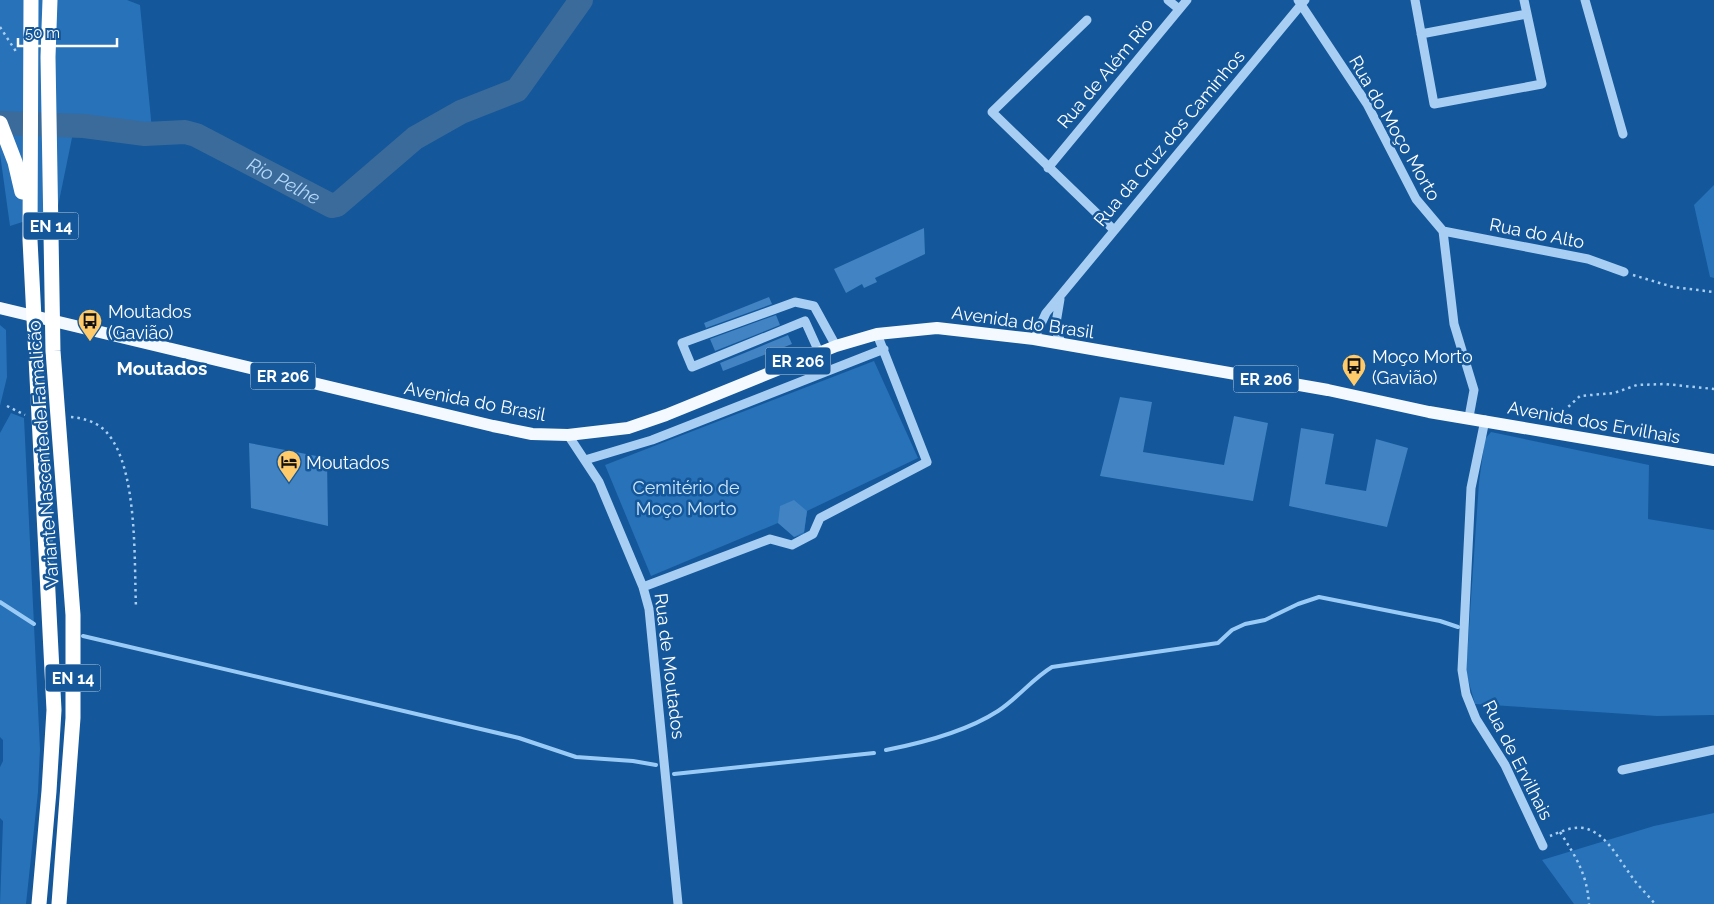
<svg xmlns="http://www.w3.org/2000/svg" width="1714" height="904" font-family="Raleway,sans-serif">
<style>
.green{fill:#2772b8}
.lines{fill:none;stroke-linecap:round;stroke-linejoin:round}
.stream{stroke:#9acbf6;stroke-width:4}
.river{stroke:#3b6b9b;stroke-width:24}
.building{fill:#4183c3}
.path{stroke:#a8cff3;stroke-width:2.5;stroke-dasharray:2.5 4;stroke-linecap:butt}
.minor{stroke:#a8cff3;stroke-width:9}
.major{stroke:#f4f9ff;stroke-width:12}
.highway{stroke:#fff;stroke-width:15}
.labels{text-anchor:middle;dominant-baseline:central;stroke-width:5;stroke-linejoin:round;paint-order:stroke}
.shield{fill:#14579a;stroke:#b8cde1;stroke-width:1}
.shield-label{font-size:16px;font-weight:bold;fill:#fff}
.street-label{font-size:18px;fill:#fff;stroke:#14579a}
.poi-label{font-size:18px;fill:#fff;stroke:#14579a;text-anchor:start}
.park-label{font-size:18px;fill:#d0e7fd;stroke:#14579a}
.water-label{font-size:19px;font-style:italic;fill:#b4d8f9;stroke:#14579a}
.neighbourhood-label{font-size:19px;font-weight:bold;fill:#fff;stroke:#14579a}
</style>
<rect width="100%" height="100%" fill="#14579a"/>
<path class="green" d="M0 0H127L140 5 153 140 73 133 57 211 10 226 0 154Z
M1714 185V278L1710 277 1694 205Z
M0 325 6 330 7 377 0 406Z
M874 361 918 458 807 511 804 534 795 537 778 523 651 576 605 465Z
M11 413 24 418 40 749 38 792 26 904H0L3 821 0 818V767L3 761V740L0 737V433Z
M1491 432 1649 465 1648 519 1714 530V715L1657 716 1475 704 1466 672 1479 482 1485 439Z
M1714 813V904H1574L1542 860 1654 826Z"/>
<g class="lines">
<path class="stream" d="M0 602 34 624
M83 636 519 738 576 757 633 761 656 765
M886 750C922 743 967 731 998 711 1018 698 1032 679 1052 667L1218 643 1232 630 1245 624 1265 620 1298 604 1319 597 1440 621 1458 627
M674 774 874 753"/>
<path class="river" id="s1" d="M0 123 84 126 145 134 185 132 196 135 332 206 337 205 415 138 461 112 517 90 581 0"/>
</g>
<path class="building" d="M924 228 925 254 875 278 877 282 864 288 862 284 846 293 834 269Z
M769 297 772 304 706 328 704 323Z
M776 315 780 325 715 351 710 339Z
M788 335 792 344 723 371 720 363Z
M1120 397 1152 402 1143 452 1224 465 1234 416 1268 423 1253 501 1100 476Z
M1301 428 1334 434 1325 484 1366 491 1376 439 1408 448 1387 527 1289 506Z
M249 443 327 458 328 526 251 508Z
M794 500 807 511 804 532 794 537 778 523 780 506Z"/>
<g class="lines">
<path class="path" d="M0 27 17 53
M1633 275 1673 287 1714 292
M7 406 25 415
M71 417C84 418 100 423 108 434 138 470 134 561 136 607
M1554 420 1580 396 1614 393 1637 385 1665 384 1714 389
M1560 832C1576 857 1587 874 1589 904
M1550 836C1560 832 1572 826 1584 828 1606 833 1617 857 1630 874 1637 885 1647 894 1655 904"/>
<path class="minor" d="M1168 0 1179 9
M1298 0 1367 104 1416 199 1443 231 1454 324 1474 390 1469 417
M1415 0 1434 104 1542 84 1524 0
M1585 0 1623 134
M1087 20 992 112 1114 230
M1421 34 1527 14
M1048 168 1187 0
M1443 231 1588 259 1624 272
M1060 299 1055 329 1062 344
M1034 339 1046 313 1305 0
M819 352 805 321 692 367 682 343 795 302 814 306 836 346
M1485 420 1471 488 1462 670 1466 694 1476 719 1505 765 1543 846
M568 435 599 482 643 587 649 609 678 904
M585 460 652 440 884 349
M643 587 770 539 792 545 813 534 820 518 927 462 877 334
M1622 770 1714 750"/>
<path class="major" d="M0 308 493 426 532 434 568 435 628 428 666 415 836 346 877 334 937 328 1034 339 1328 390 1429 412 1714 460"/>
<path class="highway" d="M31 0 30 240 54 710 49 791 39 904
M50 0 48 57 53 351 73 615V718L59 904
M0 123 15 162 22 192"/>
</g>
<defs>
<symbol id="bus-pin" viewBox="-11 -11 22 30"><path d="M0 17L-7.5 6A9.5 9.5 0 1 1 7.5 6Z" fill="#ffca6a" stroke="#14579a"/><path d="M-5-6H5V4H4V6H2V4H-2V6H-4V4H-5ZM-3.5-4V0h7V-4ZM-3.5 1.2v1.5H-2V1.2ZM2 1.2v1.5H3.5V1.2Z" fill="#111"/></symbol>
<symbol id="hotel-pin" viewBox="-11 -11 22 30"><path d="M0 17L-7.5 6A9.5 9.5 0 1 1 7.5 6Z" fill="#ffca6a" stroke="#14579a"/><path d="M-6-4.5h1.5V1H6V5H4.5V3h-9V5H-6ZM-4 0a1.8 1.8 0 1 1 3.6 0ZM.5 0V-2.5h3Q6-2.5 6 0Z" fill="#111"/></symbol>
</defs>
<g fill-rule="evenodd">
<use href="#bus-pin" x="76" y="307" width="28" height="38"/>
<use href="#bus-pin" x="1340" y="352" width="28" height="38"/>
<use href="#hotel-pin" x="275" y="448" width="28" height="38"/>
</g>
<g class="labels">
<g class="shield">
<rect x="23.5" y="212.5" width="55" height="27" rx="4"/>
<rect x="765.5" y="347.5" width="65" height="27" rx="4"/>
<rect x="250.5" y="362.5" width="65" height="27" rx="4"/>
<rect x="1233.5" y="365.5" width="65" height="27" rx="4"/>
<rect x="45.5" y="664.5" width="55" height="27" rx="4"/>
</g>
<g class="shield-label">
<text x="51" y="226">EN 14</text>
<text x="798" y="361">ER 206</text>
<text x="283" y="376">ER 206</text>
<text x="1266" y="379">ER 206</text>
<text x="73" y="678">EN 14</text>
</g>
<g class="street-label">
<text transform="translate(1105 73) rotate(-50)">Rua de Além Rio</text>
<text transform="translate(1395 128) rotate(60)">Rua do Moço Morto</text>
<text transform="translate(1169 138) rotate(-50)">Rua da Cruz dos Caminhos</text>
<text transform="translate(1537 233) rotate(11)">Rua do Alto</text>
<text transform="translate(1023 322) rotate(8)">Avenida do Brasil</text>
<text transform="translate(475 401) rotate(11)">Avenida do Brasil</text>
<text transform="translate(1594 422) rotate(10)">Avenida dos Ervilhais</text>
<text transform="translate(43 454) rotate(-94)">Variante Nascente de Famalicão</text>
<text transform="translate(670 666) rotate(83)">Rua de Moutados</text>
<text transform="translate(1518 760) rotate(63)">Rua de Ervilhais</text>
</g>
<g class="poi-label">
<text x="108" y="311">Moutados<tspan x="108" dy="21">(Gavião)</tspan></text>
<text x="1372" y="356">Moço Morto<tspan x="1372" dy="21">(Gavião)</tspan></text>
<text x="306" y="462">Moutados</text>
</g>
<g class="park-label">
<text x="686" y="487">Cemitério de<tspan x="686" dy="21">Moço Morto</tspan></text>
</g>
<g class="water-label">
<text stroke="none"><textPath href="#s1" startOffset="296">Rio Pelhe</textPath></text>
</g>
<g class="neighbourhood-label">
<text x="162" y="368">Moutados</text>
</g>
</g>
<path d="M18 38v8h99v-8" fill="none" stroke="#ffffff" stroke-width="2.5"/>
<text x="25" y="38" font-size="15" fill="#ffffff" stroke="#14579a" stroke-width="4" paint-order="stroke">50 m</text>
</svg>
